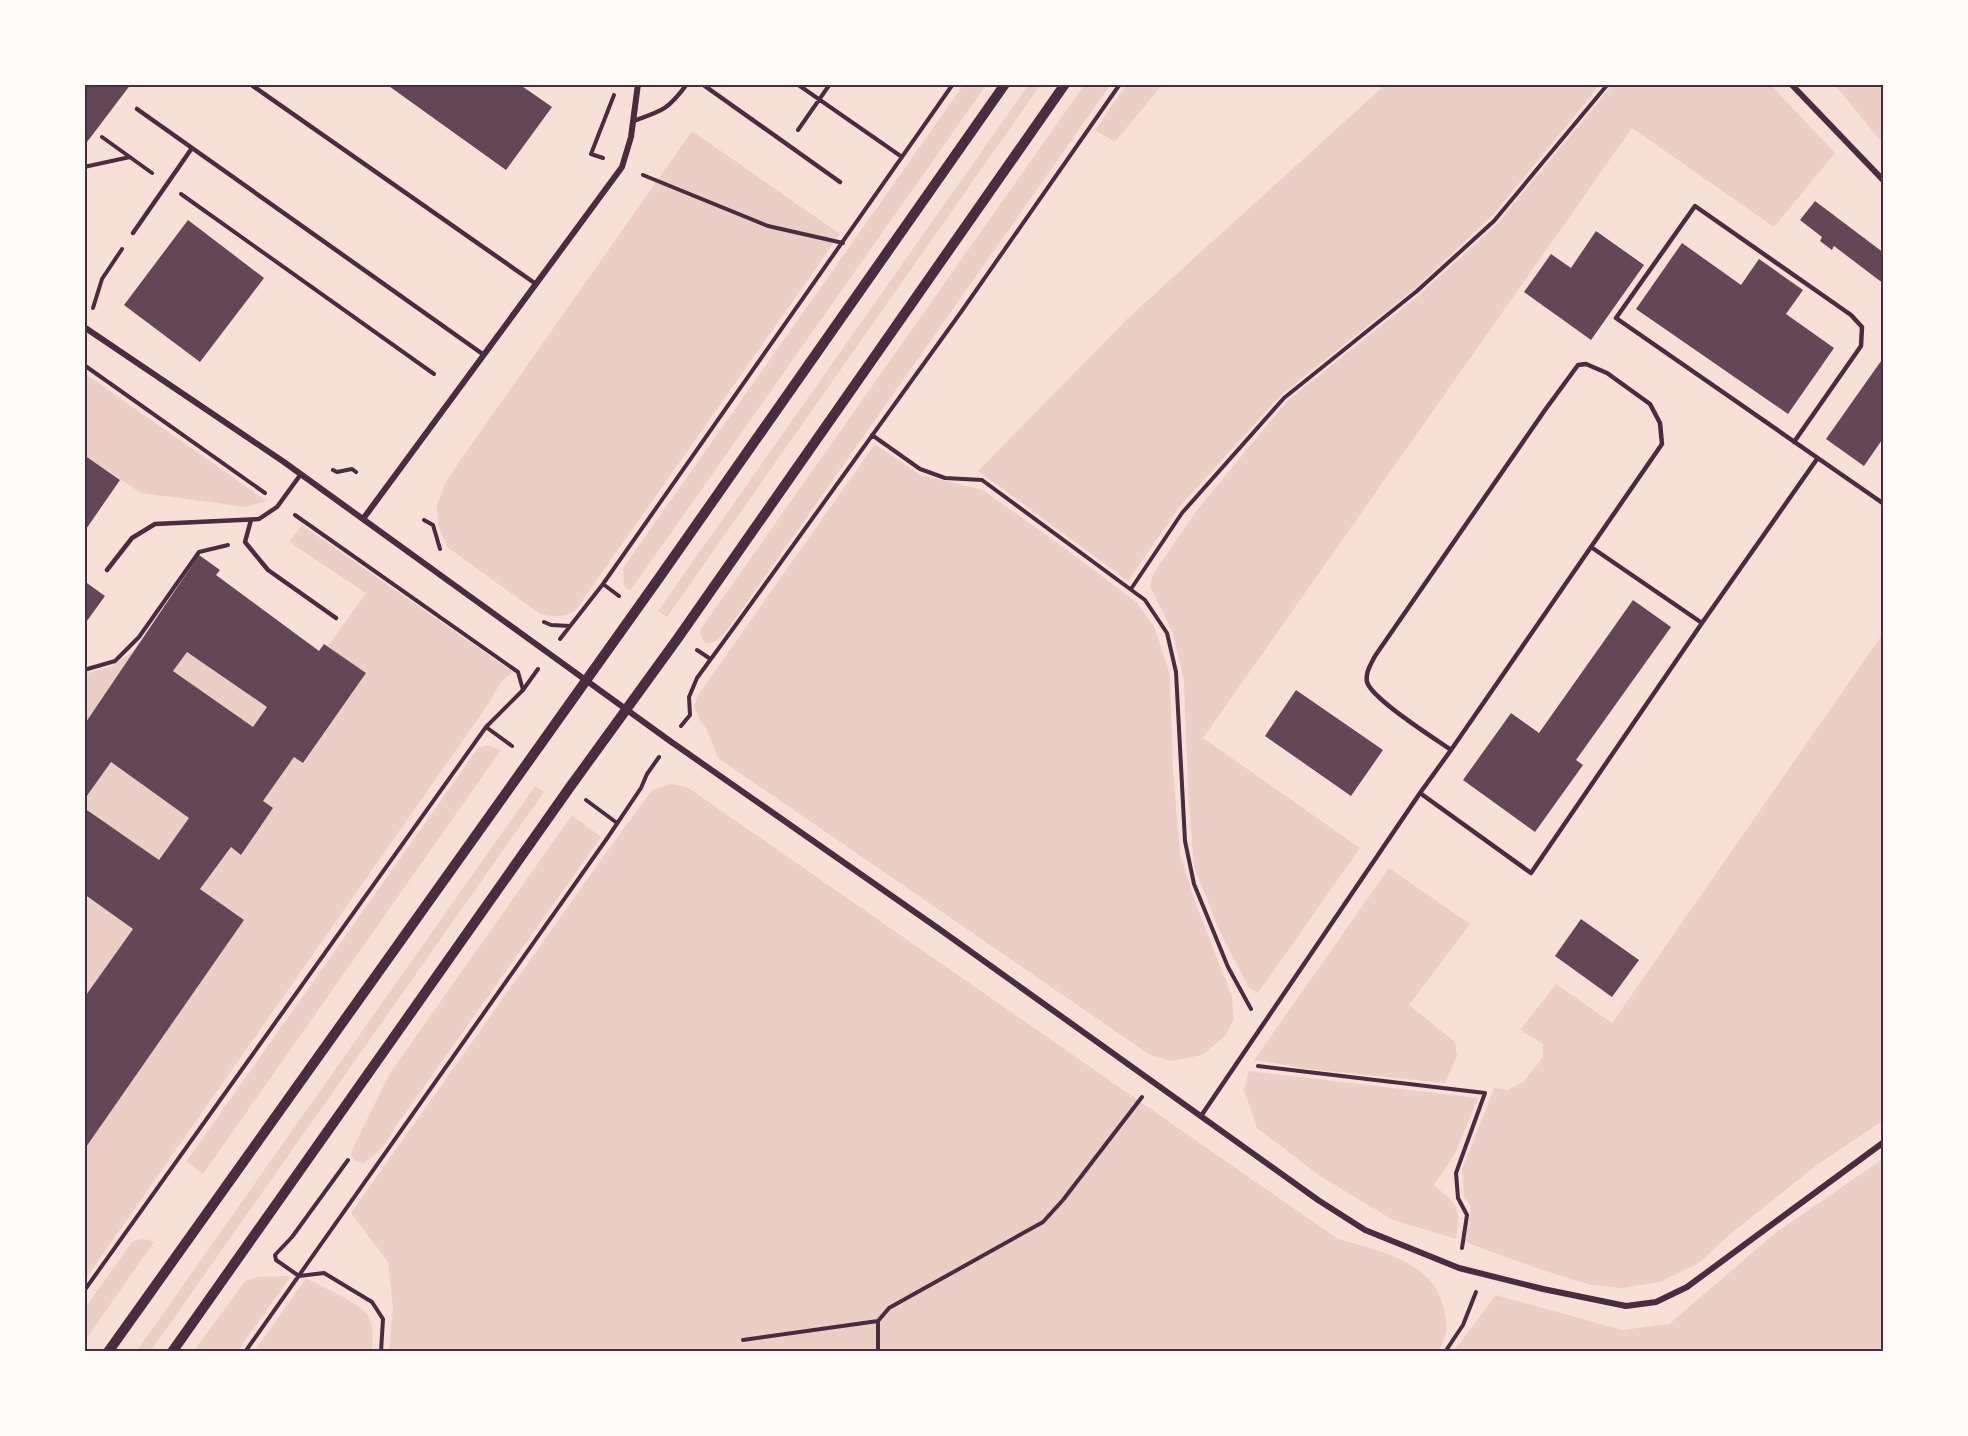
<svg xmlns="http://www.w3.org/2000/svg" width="1968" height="1436" font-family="Signika,sans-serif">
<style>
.green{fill:#ebcfc5}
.building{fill:#644757;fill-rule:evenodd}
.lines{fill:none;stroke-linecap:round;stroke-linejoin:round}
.path{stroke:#4a2c40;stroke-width:4}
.service{stroke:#4a2c40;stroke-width:4.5}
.minor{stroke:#4a2c40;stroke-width:6}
.tertiary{stroke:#4a2c40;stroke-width:10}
.neatline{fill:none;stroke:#4a2c40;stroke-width:2}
</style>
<rect width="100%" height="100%" fill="#f7e1d7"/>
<path class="green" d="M964 84H987L630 591 624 586 623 568Z
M1029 84H1041L667 617 658 611Z
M1085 84H1111L738 615C730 625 720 645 705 643L701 637 700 630Z
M1127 84H1163L1115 142 1095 130Z
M1386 84H1601L1492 216 1413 290 1281 395 1181 505 1128 581 978 471 1128 318Z
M1613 84H1770L1835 153 1774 227 1632 128 1203 738 1360 848 1258 993 1249 988 1219 930 1194 867 1188 794 1184 680 1172 631 1150 587 1153 574 1197 510 1286 402 1419 295 1496 225Z
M1834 84H1884V145Z
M692 131 840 234 575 611C563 618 553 617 540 614L447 547 438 525 437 505 445 484 457 465Z
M84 373 267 501 246 507 141 493 84 455Z
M875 444 920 475 983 490 1078 558 1136 602 1154 626 1170 675 1173 768 1180 854 1196 904 1232 997 1234 1020 1225 1036 1202 1055 1171 1061 1150 1055 718 758 706 728 700 721 694 706 698 695Z
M302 525 513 672 501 682 487 706 84 1281V1150L244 920 200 889 231 847 241 854 273 809 263 801 294 757 304 763 366 673 327 647 366 593 289 542Z
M1884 632V1120L1817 1165 1729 1235 1699 1263 1660 1282 1622 1288 1591 1285 1542 1270 1465 1242 1471 1207 1464 1197 1462 1170 1494 1088 1508 1090 1524 1081 1543 1057V1044L1520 1030 1556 984 1612 1023Z
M135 650 84 725V674L110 667Z
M187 652 267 707 253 727 173 671Z
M488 745 501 750 203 1174 187 1162 188 1159 478 748Z
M111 762 189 818 159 860 84 808V800Z
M671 784 687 787 1338 1239C1379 1251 1434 1261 1444 1309 1448 1329 1448 1335 1437 1352H389L393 1308 388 1262 351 1213 603 857 652 790Z
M535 786 544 792 150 1352H136Z
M572 815 601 837 394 1129C387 1144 377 1155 363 1163L355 1161 351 1154 354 1146 390 1073Z
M1389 868 1470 924 1409 1005 1455 1042 1457 1056 1445 1083 1309 1069 1254 1060Z
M89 898 133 929 84 998V905Z
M1249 1071 1478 1098 1456 1152 1434 1185C1458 1206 1462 1207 1456 1239L1393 1220 1320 1176 1257 1128 1244 1090Z
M1884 1158V1352H1453L1496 1295 1622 1330 1669 1324 1774 1234Z
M144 1239 154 1242 84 1342V1309L129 1246 133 1241Z
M287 1276 290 1277 284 1286 237 1352H193L245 1281 258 1277Z
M306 1278C323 1288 345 1296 361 1308 373 1317 376 1339 370 1352H254Z"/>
<path class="building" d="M84 84H131L84 146Z
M386 84H519L552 107 506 170Z
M1815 201 1884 253V284L1834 246 1832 250 1820 241 1822 237 1800 220Z
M188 220 264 278 200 362 124 305Z
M1596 231 1644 265 1591 340 1524 292 1551 254 1571 268Z
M1682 243 1741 285 1759 259 1803 290 1786 314 1834 348 1788 414 1636 309Z
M1881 361 1884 363V437L1864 466 1826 439Z
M84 455 120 480 84 532Z
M199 555 220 570 216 575 319 651 324 644 366 673 303 763 294 757 263 801 273 808 241 855 231 847 200 889 244 920 84 1150V998L133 929 84 894V808L159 860 189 818 111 762 84 800V725ZM187 652 267 707 253 727 173 671Z
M84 581 105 596 84 625Z
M1633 600 1671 627 1576 760 1583 765 1535 832 1463 780 1511 713 1539 733Z
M1296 690 1383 750 1351 796 1265 736Z
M1581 919 1639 960 1612 997 1555 956Z"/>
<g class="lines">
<path class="path" d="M797 84 902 157
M798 130 830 84
M102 137 152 173
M603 158 591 154 614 95
M84 167 130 157
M643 175 768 226 843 243
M181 194 434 374
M93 308 102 279 122 249
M84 365 265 493
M872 435 920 469 945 478 982 480 1145 600 1167 633 1176 672 1185 841 1194 884 1228 967 1251 1009
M333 470 337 472 352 469 356 472
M295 515 518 672 523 690
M424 520 433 525 440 549
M603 584 619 596
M1131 589 1182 513 1284 398 1417 291 1494 221 1608 84
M544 622 551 625 570 626
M560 639 603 584 953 84
M697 650 709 658
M84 670 115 661 139 637 199 552 228 545
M681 726 690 715 689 697 697 678 735 626 961 312 1120 84
M486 727 512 746
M586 800 617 823
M1258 1066 1485 1093 1456 1173 1458 1198 1467 1215 1462 1248
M348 1160 292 1237 275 1255 276 1260 299 1276 324 1273 372 1302 383 1319 381 1352
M84 1291 486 727 523 690 538 669
M743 1340 878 1321
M245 1352 608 837 641 788 647 774 659 757
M878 1352V1321L889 1308 1043 1222 1063 1200 1142 1097
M1445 1352 1463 1325 1476 1292"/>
<path class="service" d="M250 84 536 284
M702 84 840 182
M137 109 484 355
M633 121C662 111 668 110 687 84
M133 233 192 148
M1794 442 1861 346 1862 327 1851 315 1695 206 1616 318 1884 504
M251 520 245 542 268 570 336 618
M107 570 132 538 155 524 259 519 277 507 301 474
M1702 623 1817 459
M1420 793 1451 750 1662 444 1660 423 1650 404 1607 373 1586 364 1578 365 1545 410 1375 656C1371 664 1365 673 1367 682 1372 699 1434 738 1451 750
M1201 1116 1420 793 1531 873 1702 623 1591 547"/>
<path class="minor" d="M1791 84 1884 181
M84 327 284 462 670 741 942 931 1318 1200 1365 1230 1459 1268 1543 1289 1626 1306 1656 1302 1687 1287 1884 1142
M363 519 622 167 631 137 638 84"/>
<path class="tertiary" d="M108 1352 659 578 1005 84
M172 1352 570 787 678 638 1065 84"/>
</g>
<rect width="1968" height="1436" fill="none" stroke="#fffaf5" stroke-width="171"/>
<rect x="86" y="86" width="1796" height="1264" class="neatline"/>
</svg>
